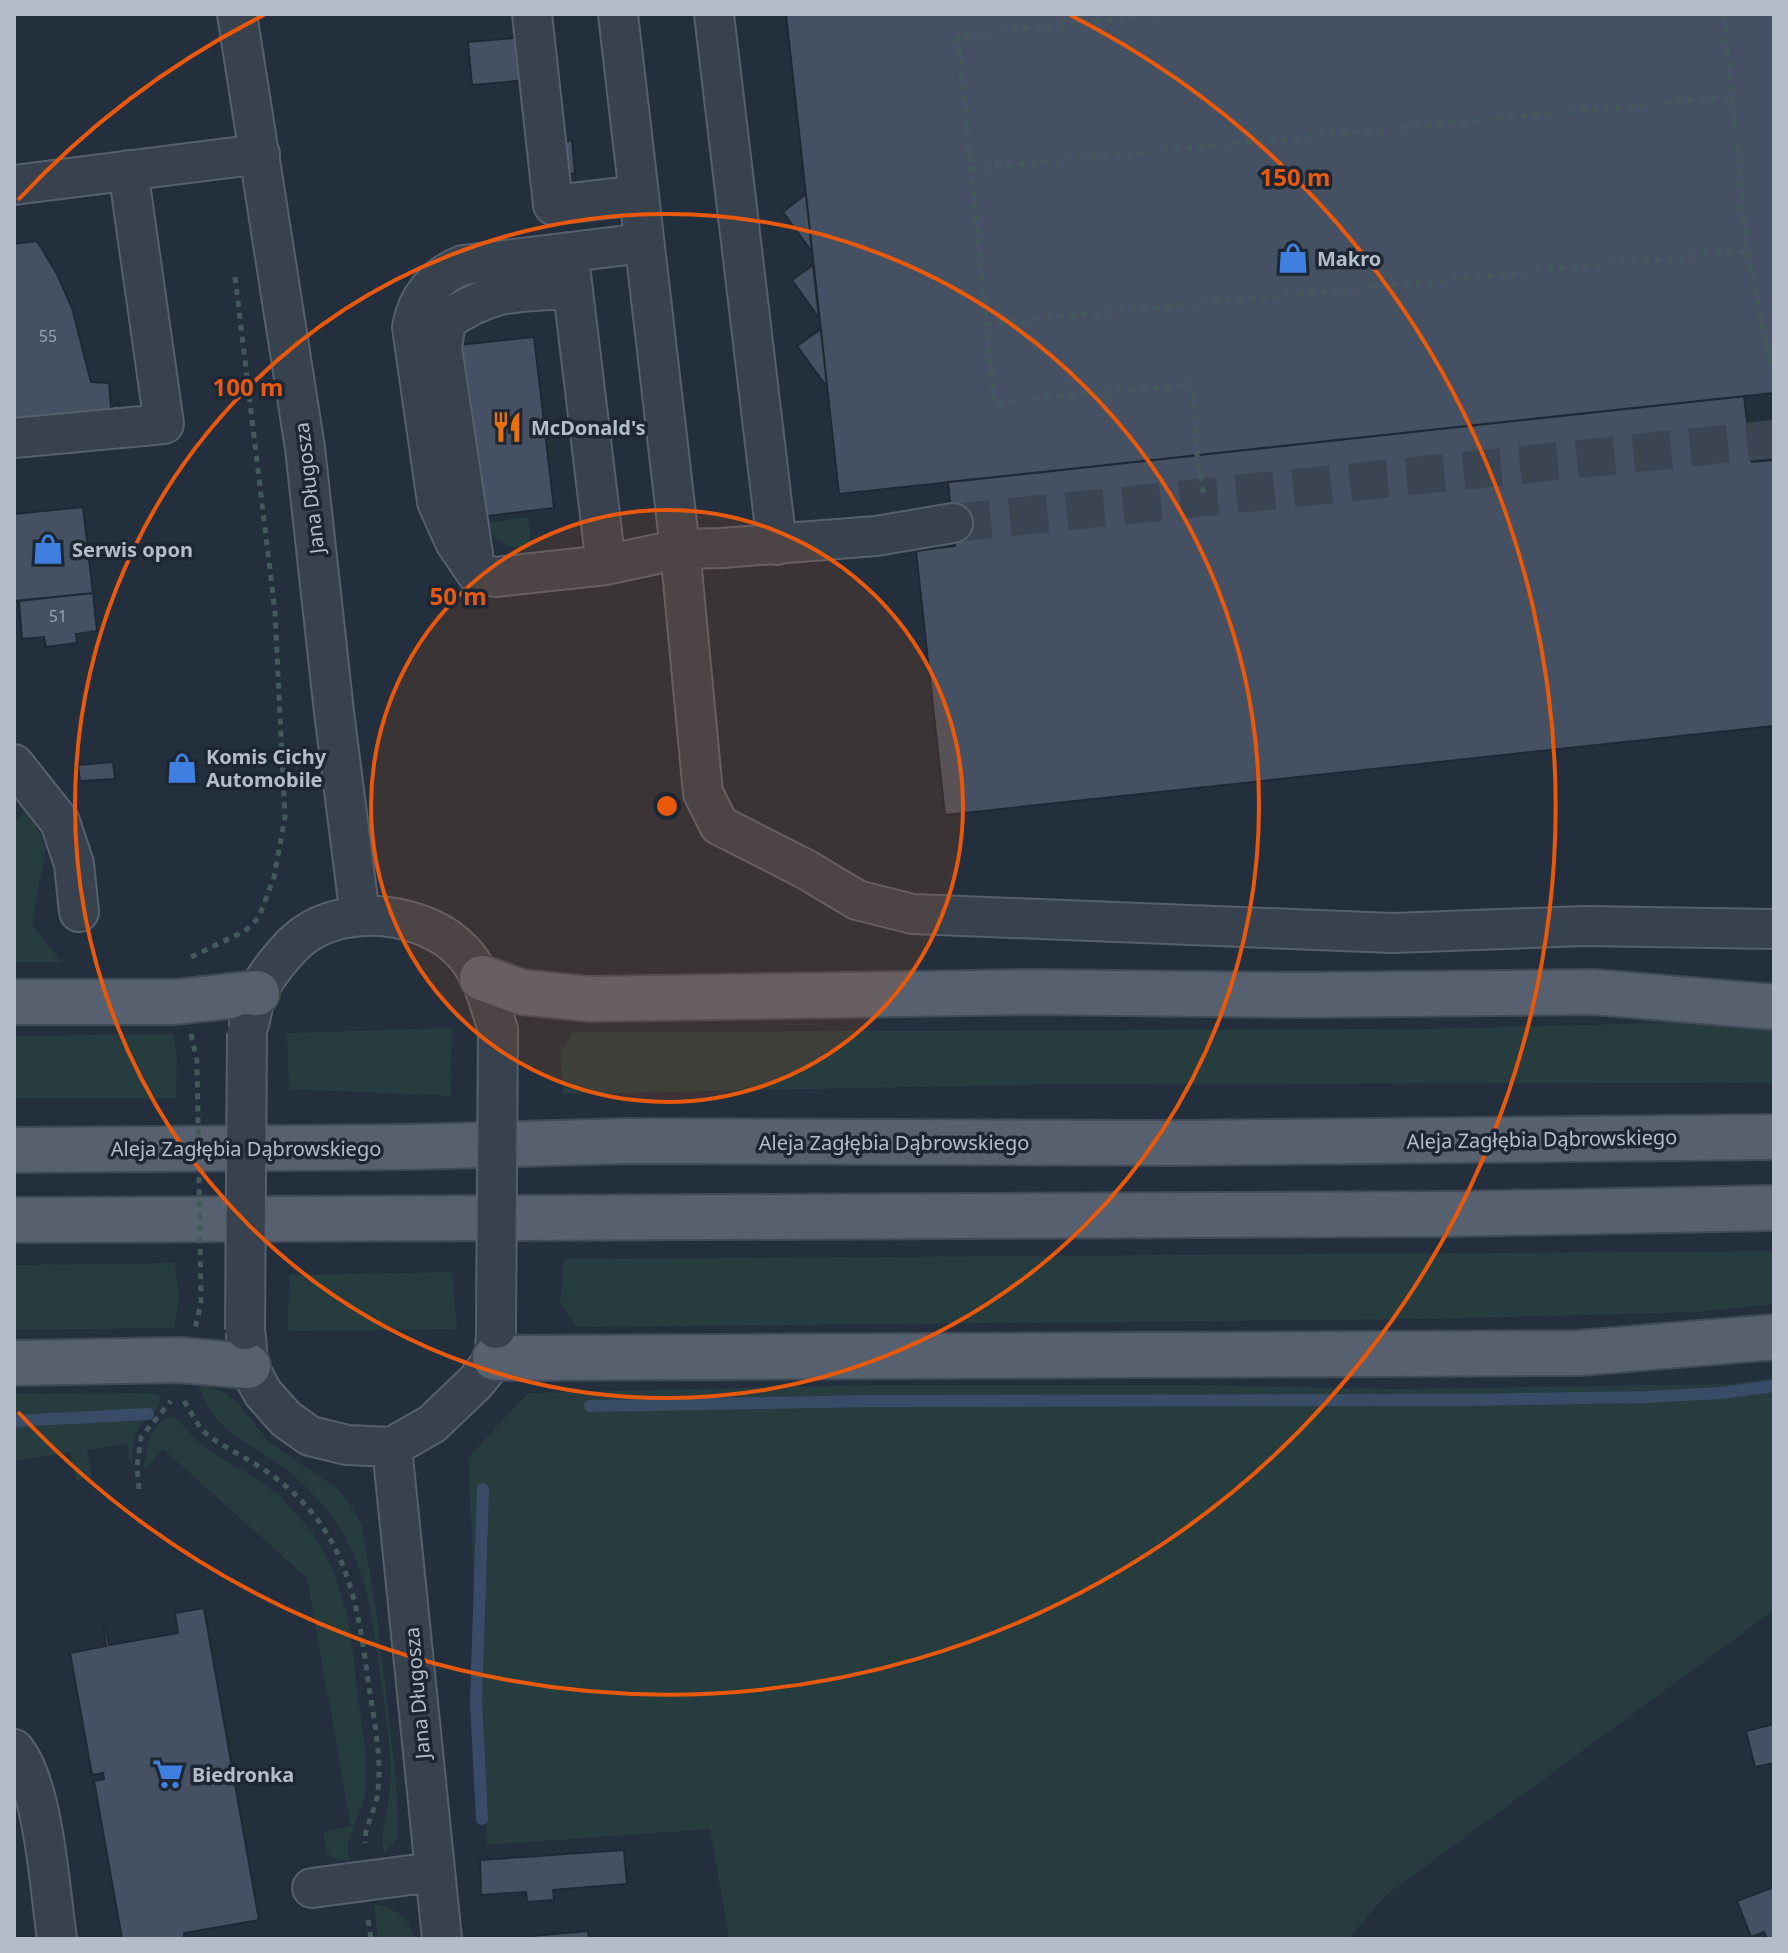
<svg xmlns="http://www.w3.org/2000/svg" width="1788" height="1953" font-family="'Noto Sans',sans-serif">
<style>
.green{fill:#263c3f}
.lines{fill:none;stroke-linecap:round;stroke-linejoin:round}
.stream{stroke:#394c67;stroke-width:12}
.building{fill:#455162;stroke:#1f2835;stroke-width:2}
.minor-tunnel{stroke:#3a4453;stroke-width:38;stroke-dasharray:38 19;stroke-linecap:butt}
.minor-casing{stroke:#565f6c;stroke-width:42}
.major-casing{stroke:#414a57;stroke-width:48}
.path{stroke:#44595c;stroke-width:5;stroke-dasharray:6 6;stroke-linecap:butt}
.minor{stroke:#38414e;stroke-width:38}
.major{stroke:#56606e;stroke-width:44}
.minor-bridge-casing{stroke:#565f6c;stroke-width:42;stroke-linecap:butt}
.path-bridge{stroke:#44595c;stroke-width:5;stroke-dasharray:6 6;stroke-linecap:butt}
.minor-bridge{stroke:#38414e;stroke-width:38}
.ring{fill:none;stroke:#e8590c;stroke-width:4}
.labels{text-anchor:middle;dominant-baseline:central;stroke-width:7;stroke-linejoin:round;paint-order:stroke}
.number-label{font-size:16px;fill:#98a1af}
.poi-label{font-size:20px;font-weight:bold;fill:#b4bcc9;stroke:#1d2633;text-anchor:start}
.street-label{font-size:20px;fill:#b4bcc9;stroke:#1d2633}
.centre{fill:#e8590c;stroke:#1d2633;stroke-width:4}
.ring-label{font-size:24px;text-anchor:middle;font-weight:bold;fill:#e8590c;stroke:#1d2633;stroke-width:7;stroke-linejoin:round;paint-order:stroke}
</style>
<rect width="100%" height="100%" fill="#242f3e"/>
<path class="green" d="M528 517 531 547C509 549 495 543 483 523Z
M28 810 46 847 32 924 61 962H14V821Z
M1707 1022 1774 1029V1083L1073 1084 563 1094 560 1052 573 1032 1424 1029Z
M452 1028 451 1096 289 1089 287 1033Z
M173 1034 177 1057 176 1098H14V1036Z
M1774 1251V1304L1698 1312 1429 1319 577 1327 560 1304 564 1259Z
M175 1263 179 1298 174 1328 14 1330V1265Z
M452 1272 457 1329 287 1331 290 1275Z
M1774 1378V1610L1385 1896 1348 1939H729L710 1829 487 1845 468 1458 528 1393 873 1385H1202L1398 1389 1729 1384Z
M199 1382 225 1393 239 1405 270 1443 339 1490 355 1512 362 1526 376 1609 396 1779 398 1830 397 1839 384 1853C379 1826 391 1802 391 1775 391 1744 386 1714 381 1684 375 1638 371 1591 351 1548 337 1519 315 1493 291 1473 255 1443 209 1433 199 1382Z
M154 1393 161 1396C159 1414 143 1418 136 1433 132 1442 133 1457 132 1467L127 1443 87 1450 92 1477 76 1480 70 1452 14 1461V1394Z
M174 1416 202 1446 258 1480 280 1496 313 1533 335 1574 349 1624 366 1758 365 1797 348 1843 349 1861 337 1860 327 1853 323 1832 351 1826 307 1578 163 1449 144 1470C146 1449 149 1421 174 1416Z
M374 1904C396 1908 409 1917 414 1939H378Z"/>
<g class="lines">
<path class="stream" d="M590 1406 873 1401 1470 1400 1647 1397 1721 1393 1774 1386
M14 1421 148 1414
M482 1819 476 1702 483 1489"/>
</g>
<path class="building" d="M786 14H1774V393L839 494Z
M546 35 551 78 472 85 468 42Z
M572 140 575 173 563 176 560 143Z
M806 194 812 252 783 212Z
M37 241 57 274 72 308 91 382 109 383 111 407 118 405 119 408 104 414 14 435V244Z
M813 265 819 318 792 280Z
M821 329 827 387 797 346Z
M534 337 554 508 479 517 459 345Z
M1744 396 1752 462 1774 460V726L945 815 916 551 955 546 948 482Z
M83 507 93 593 14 601V514Z
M93 593 97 631 76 634 77 643 46 647 44 637 22 639 19 601Z
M113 762 115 779 80 781 78 765Z
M204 1608 259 1920 184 1933V1939H122L94 1781 104 1779 103 1773 92 1775 70 1653 106 1646 103 1626H105L109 1645 178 1633 175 1613Z
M1774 1724V1763L1755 1767 1746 1731Z
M624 1850 627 1884 553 1890 554 1900 527 1902 526 1892 481 1895 480 1860Z
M1774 1887V1939H1767L1764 1932 1751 1937 1737 1901Z
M588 1931 589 1939H532V1936Z"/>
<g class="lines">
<path class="minor-tunnel" d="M953 523 1774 439"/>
<defs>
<path id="minor" d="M237 14 305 448 334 712 360 916
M532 14 553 205 639 195
M618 14 680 549 703 793 719 825 807 870 857 900 913 914 1393 933 1584 926 1774 929
M714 14 777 545
M14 185 260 154
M644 243 463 265C435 276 417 298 412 327L437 502 455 542 476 573 496 577 606 565 680 549 722 548 876 536 953 523
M570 266 606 565
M14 438 164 424 128 170
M473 554 442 348 446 321C492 288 520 292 573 289
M14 764 60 822 74 864 79 912
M249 1024C252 1014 253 1003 257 994 264 977 288 947 303 936 347 903 426 912 463 952 483 974 489 1002 498 1030
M246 1337 248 1366 263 1393 286 1419 310 1436 347 1445 392 1447 432 1424 476 1382 495 1358 496 1329
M392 1447 442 1939
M14 1749C44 1784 50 1892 57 1939
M312 1888 433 1872"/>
<path id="major" d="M482 978 521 992 589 999 1028 992 1302 995 1593 992 1774 1007
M14 1002H175L257 993
M14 1150 407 1147 629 1141 1174 1143 1774 1137
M14 1220 1451 1214 1774 1208
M495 1358 1579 1353 1774 1337
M14 1363 179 1360 248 1366"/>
</defs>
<use href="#minor" class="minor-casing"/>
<use href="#major" class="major-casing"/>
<path class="path" d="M1172 14 958 35 994 403 1193 384 1197 455 1204 497
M1724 14 1747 251 1774 379
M971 169 1732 96
M986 324 1747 251
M191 957 245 931 259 917 274 877 285 817 275 612 235 277
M184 1401 201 1429 210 1437C231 1451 253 1461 273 1476 345 1529 357 1597 368 1680 373 1716 382 1754 378 1790 377 1809 364 1825 365 1843
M139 1489 137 1467 141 1437 171 1401
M368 1920 371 1939"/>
<use href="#minor" class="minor"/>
<use href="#major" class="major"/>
<defs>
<path id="minor-bridge" d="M496 1329 498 1030
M245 1330 247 1033"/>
</defs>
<use href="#minor-bridge" class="minor-bridge-casing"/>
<path class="path-bridge" d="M191 1034 197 1061 201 1303 195 1329"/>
<use href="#minor-bridge" class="minor-bridge"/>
</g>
<circle cx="667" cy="806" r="296" fill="#e8590c" fill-opacity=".12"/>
<g class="ring">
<circle cx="667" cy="806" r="296"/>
<circle cx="667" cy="806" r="592"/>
<path d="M18 200A888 888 0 0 1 264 15M1070 15A888 888 0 1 1 18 1412"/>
</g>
<defs>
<symbol id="shop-bare" viewBox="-9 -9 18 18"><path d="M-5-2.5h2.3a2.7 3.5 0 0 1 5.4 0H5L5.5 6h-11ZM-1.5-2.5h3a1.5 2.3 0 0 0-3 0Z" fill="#3f7fe0" stroke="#1d2633" stroke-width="2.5" paint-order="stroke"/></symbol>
<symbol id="restaurant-bare" viewBox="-9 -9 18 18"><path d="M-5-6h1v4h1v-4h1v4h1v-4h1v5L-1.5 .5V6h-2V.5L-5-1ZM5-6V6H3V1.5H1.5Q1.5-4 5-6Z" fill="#e8710a" stroke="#1d2633" stroke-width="2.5" paint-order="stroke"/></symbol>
<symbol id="supermarket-bare" viewBox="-9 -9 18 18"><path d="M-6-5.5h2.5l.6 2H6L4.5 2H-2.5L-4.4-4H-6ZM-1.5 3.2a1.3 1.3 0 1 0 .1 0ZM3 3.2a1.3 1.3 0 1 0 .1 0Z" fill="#3f7fe0" stroke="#1d2633" stroke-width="2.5" paint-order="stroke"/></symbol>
</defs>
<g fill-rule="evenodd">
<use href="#shop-bare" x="1271" y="236" width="44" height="44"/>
<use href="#restaurant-bare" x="485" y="405" width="44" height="44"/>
<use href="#shop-bare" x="26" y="527" width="44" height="44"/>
<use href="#shop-bare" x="160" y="746" width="44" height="44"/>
<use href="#supermarket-bare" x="146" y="1752" width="44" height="44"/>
</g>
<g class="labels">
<g class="number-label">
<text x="48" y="336">55</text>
<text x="58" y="616">51</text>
</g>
<g class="poi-label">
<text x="1317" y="258">Makro</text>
<text x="531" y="427">McDonald's</text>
<text x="72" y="549">Serwis opon</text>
<text x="206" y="756">Komis Cichy<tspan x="206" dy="23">Automobile</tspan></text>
<text x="192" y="1774">Biedronka</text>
</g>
<g class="street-label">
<text transform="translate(309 488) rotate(-97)">Jana Długosza</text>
<text transform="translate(1542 1139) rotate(-1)">Aleja Zagłębia Dąbrowskiego</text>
<text x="894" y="1142">Aleja Zagłębia Dąbrowskiego</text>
<text x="246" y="1148">Aleja Zagłębia Dąbrowskiego</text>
<text transform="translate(417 1693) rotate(-95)">Jana Długosza</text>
</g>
</g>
<circle cx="667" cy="806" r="12" class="centre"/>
<g class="ring-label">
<text x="1295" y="186">150 m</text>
<text x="248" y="396">100 m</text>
<text x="458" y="605">50 m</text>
</g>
<rect width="1788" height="1953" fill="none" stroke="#b4bcc9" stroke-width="32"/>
</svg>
